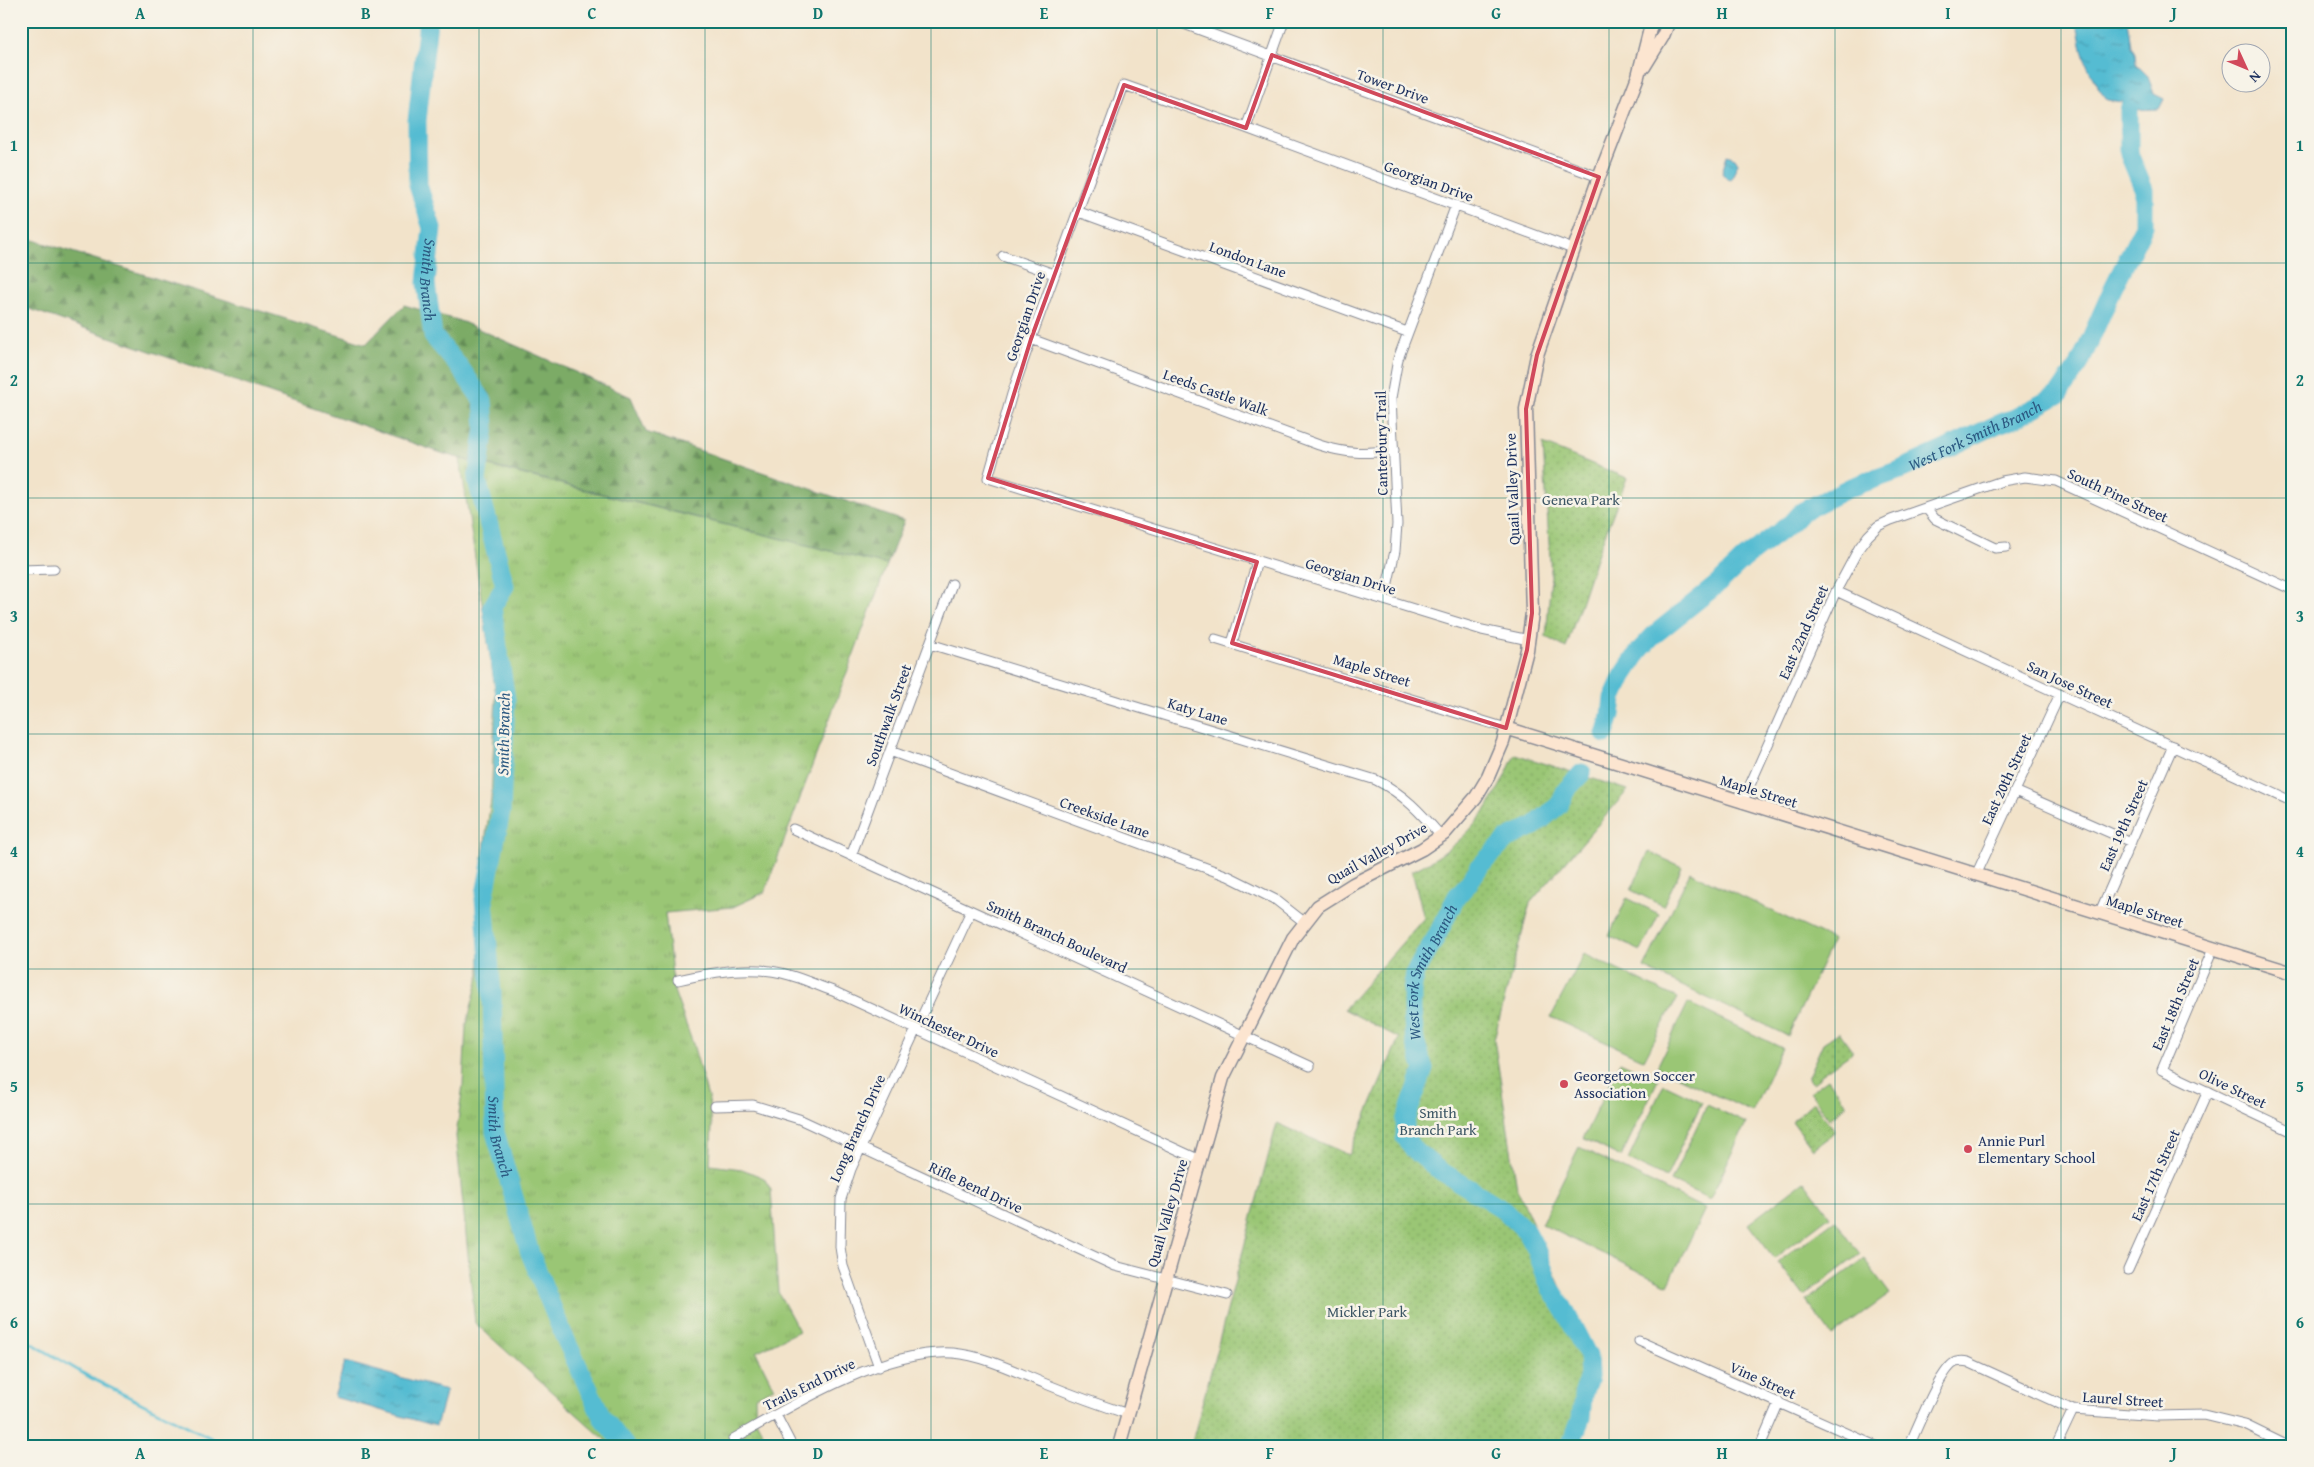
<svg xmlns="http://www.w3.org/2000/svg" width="2314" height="1467" font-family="'Gentium Book Plus',serif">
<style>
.grass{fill:url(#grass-tufts);stroke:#5a7a69}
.forest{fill:url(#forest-firs);stroke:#4b6d62}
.park{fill:url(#park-dots);stroke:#5a7a69}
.pitch{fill:#9ac674;stroke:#5a7a69}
.water{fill:url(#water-ripples);stroke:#387698}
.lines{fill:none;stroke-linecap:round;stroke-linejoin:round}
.stream{stroke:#55bcd2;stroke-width:3}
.river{stroke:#55bcd2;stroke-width:19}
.street-casing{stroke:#868994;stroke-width:11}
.secondary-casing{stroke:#868994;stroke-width:15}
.street{stroke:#fff;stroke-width:9}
.secondary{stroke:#fce5d0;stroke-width:12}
.marked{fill:none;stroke:#d1495b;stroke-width:4;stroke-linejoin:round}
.grid{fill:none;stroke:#0f766e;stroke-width:1;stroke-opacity:0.55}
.poi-dot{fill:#d1495b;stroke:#f7f3e8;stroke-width:2}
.labels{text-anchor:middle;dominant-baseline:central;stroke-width:5;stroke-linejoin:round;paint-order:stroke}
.street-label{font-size:15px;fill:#1b2f5e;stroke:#f7f3e8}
.park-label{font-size:15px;fill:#3b5564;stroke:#f7f3e8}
.poi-label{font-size:15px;fill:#1b2f5e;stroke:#f7f3e8;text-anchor:start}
.water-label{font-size:16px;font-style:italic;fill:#2c5981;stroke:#f7f3e8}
.neatline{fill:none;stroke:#0f766e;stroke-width:2}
.grid-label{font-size:16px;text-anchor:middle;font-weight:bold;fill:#0f766e}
</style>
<defs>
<pattern id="grass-tufts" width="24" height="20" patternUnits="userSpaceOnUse" patternTransform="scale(1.25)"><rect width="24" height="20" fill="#9ac674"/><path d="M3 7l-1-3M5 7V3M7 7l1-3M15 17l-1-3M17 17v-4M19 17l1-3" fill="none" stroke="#84aa67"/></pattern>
<pattern id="forest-firs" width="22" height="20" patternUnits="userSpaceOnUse" patternTransform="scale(1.25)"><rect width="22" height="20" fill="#7bab66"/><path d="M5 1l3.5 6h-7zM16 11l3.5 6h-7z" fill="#648c57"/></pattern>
<pattern id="park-dots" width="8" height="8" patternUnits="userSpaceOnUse" patternTransform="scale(1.25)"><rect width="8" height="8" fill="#9ac674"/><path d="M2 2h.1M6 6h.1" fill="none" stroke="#84aa67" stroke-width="1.8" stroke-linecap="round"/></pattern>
<pattern id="water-ripples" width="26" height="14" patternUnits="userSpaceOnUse" patternTransform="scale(1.25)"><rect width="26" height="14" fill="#55bcd2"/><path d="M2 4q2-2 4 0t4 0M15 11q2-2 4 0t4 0" fill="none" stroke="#4699ae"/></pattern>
</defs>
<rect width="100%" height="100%" fill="#f7f3e8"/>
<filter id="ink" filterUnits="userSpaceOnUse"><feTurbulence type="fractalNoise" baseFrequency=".02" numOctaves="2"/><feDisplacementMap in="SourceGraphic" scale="10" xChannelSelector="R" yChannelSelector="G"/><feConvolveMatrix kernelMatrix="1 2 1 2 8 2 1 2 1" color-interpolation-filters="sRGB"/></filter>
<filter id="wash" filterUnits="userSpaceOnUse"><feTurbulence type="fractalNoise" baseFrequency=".0096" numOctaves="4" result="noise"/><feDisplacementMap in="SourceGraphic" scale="20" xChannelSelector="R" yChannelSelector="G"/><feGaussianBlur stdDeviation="1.12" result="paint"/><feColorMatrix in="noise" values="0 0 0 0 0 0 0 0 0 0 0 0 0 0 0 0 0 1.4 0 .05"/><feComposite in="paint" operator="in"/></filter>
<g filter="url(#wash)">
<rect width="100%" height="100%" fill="#f2e3ca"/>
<path class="grass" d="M460 459 887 565 765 892 733 907 665 913 674 991 693 1044 709 1101 712 1126 710 1165 742 1169 764 1178 771 1190 778 1292 799 1331 756 1352 774 1388 755 1397 756 1420 763 1433 739 1446H612L475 1323 456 1136 463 1085 466 1027 480 973 479 884 491 800 496 695Z"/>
<path class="forest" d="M21 236 366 344 404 305 463 322 631 397 646 432 904 521 887 565 447 455 21 306Z"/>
<path class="park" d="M1543 444 1627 478 1597 555 1566 648 1546 637 1551 576Z
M1515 754 1628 790 1530 903 1494 1039 1517 1188 1589 1351 1586 1409 1573 1446H1191L1277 1123 1349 1155 1399 1038 1344 1009 1424 918 1412 871C1469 843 1490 811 1515 754Z
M1838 1033H1840L1852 1050V1053L1819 1076 1820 1078 1813 1083 1808 1079V1076L1823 1043Z
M1813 1102 1834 1130 1833 1134 1813 1149 1792 1121Z"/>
<path class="pitch" d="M1649 852 1682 867 1663 906 1631 890Z
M1690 872 1833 940 1788 1036 1644 968Z
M1627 898 1659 914 1641 951 1609 936Z
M1584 954 1677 998 1644 1060 1551 1017Z
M1688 1003 1782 1048 1752 1112 1657 1067Z
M1620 1062 1658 1080 1621 1157 1583 1138Z
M1828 1079 1847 1105 1829 1119 1810 1092Z
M1664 1084 1702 1102 1666 1178 1628 1160Z
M1707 1105 1746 1123 1710 1199 1671 1181Z
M1579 1147 1705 1209 1668 1285 1541 1224Z
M1804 1181 1830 1216 1774 1258 1748 1224Z
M1835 1220 1860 1254 1804 1296 1778 1262Z
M1864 1259 1890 1294 1832 1336 1806 1301Z"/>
<path class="water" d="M2075 21H2127L2131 46 2135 53 2136 64 2148 76 2154 94 2164 99 2159 109 2129 110 2123 102 2107 100C2096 87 2088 69 2083 53 2080 42 2080 32 2075 21Z
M1727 155 1735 158 1738 163 1731 180 1726 178 1722 173Z
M345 1362 446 1390 436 1426 334 1397Z"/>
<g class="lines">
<path class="stream" d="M21 1337 91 1378 227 1446"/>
<g class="river">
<path id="s1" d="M428 21 417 121 418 185 432 228 426 283 433 336 461 369 483 401 485 427 477 480 505 586 492 607 506 700 501 812 484 899 492 993 495 1132 530 1253 563 1334 602 1417 625 1446"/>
<path id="s2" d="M1605 734 1611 715 1613 698 1623 676 1640 650 1655 634 1719 583 1744 559 1791 523 1801 512 1849 488 1900 470 1948 448 1998 424 2015 418 2058 395 2080 363 2113 288 2144 226V190L2129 154V110"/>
<path id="s3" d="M1570 1446 1581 1418 1583 1395 1589 1376 1588 1356 1563 1307 1550 1287 1536 1249 1527 1232 1503 1209 1436 1168 1413 1149 1405 1138V1121L1424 1069 1415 1041 1412 1010V991L1415 973 1423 958 1434 941 1457 896 1468 884 1480 866 1507 839 1534 826 1559 805 1566 790 1582 773"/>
</g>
</g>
</g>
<g filter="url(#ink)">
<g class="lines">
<defs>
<path id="street" d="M1176 21 1599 177
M1246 128 1284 21
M1079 212 1407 332
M1003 256 1054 274
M1031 339 1319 445C1347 454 1365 454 1394 450
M1926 508 1935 519 1995 548 2006 547
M21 570 54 569
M1836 591 2293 802
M1384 600 1395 551 1397 524 1391 398 1398 359 1456 205
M1215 639 1506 728
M1529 640 1482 630 988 478 1012 394 1031 339 1124 85 1246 128 1573 249
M1232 643 1257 562
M930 644 1376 780C1404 794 1421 813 1441 836
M890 751 1228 876 1276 900 1304 922
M2015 791 2131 842
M1742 803 1836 591 1859 548 1868 536 1878 526 1891 520 2002 481 2025 477 2056 481 2293 590
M793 829 1310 1066
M851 856 952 584
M1976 875 2060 694
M2099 914 2173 746
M2213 949 2162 1070 2293 1132
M678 980C714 972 752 964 789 975 804 979 818 986 833 991L1200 1160
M715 1106 753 1105 799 1119 1115 1266 1227 1295
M2128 1270 2208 1091
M1639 1341 1876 1446
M879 1367 843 1266 840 1247 841 1199 851 1169 971 911
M776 1415 792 1446
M733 1439C791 1406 885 1348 953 1353 986 1356 1016 1372 1046 1384 1073 1395 1100 1405 1128 1414
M1760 1446 1779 1402
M1909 1446C1917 1429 1941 1367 1956 1362 1960 1361 1964 1361 1968 1362L2073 1410 2158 1416 2204 1415 2245 1425 2288 1446
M2056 1446 2073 1410"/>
<path id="secondary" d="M1644 67 1663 36 1669 21
M1506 728 2293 973
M1119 1446 1223 1078 1293 938 1318 906 1353 884 1422 849 1444 834 1476 797 1488 777 1503 742 1527 650 1532 613 1526 409 1537 355 1599 177 1638 76 1652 21"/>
</defs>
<use href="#street" class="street-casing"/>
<use href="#secondary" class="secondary-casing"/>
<use href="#street" class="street"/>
<use href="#secondary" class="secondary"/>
</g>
</g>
<path class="marked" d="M1272 55 1599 177 1537 355 1526 409 1532 613 1527 650 1506 728 1232 643 1257 562 988 478 1031 339 1124 85 1246 128Z"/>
<path class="grid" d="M253 21V1446M479 21V1446M705 21V1446M931 21V1446M1157 21V1446M1383 21V1446M1609 21V1446M1835 21V1446M2061 21V1446M21 263H2293M21 498H2293M21 734H2293M21 969H2293M21 1204H2293"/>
<g class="poi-dot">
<circle cx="1564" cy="1084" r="5"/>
<circle cx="1968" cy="1149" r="5"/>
</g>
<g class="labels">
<g class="street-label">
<text transform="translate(1393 86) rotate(20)">Tower Drive</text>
<text transform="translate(1429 181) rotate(20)">Georgian Drive</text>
<text transform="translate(1248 259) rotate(20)">London Lane</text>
<text transform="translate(1025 316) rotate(-71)">Georgian Drive</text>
<text transform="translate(1216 392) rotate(20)">Leeds Castle Walk</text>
<text transform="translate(1381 443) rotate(-91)">Canterbury Trail</text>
<text transform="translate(1512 489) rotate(-92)">Quail Valley Drive</text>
<text transform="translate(2118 495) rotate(25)">South Pine Street</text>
<text transform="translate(1351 576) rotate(17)">Georgian Drive</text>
<text transform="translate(1803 632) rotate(-66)">East 22nd Street</text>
<text transform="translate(1372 670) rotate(17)">Maple Street</text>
<text transform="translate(2070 684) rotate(25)">San Jose Street</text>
<text transform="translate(1198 711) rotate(17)">Katy Lane</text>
<text transform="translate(888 715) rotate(-70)">Southwalk Street</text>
<text transform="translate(2006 779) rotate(-65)">East 20th Street</text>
<text transform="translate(1759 791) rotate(17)">Maple Street</text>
<text transform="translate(1105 817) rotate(20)">Creekside Lane</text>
<text transform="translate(2123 825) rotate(-66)">East 19th Street</text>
<text transform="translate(1377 853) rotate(-29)">Quail Valley Drive</text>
<text transform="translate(2145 911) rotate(17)">Maple Street</text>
<text transform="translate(1057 936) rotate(25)">Smith Branch Boulevard</text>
<text transform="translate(2175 1004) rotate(-67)">East 18th Street</text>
<text transform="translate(949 1030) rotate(25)">Winchester Drive</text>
<text transform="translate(2233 1088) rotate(26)">Olive Street</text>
<text transform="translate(857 1128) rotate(-66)">Long Branch Drive</text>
<text transform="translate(2155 1175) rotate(-66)">East 17th Street</text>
<text transform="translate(976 1187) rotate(25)">Rifle Bend Drive</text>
<text transform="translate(1167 1213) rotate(-74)">Quail Valley Drive</text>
<text transform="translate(1763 1380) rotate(24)">Vine Street</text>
<text transform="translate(809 1384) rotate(-26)">Trails End Drive</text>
<text transform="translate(2123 1399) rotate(4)">Laurel Street</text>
</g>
<g class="park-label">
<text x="1581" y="499">Geneva Park</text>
<text x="1438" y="1112">Smith<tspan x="1438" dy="17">Branch Park</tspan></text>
<text x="1367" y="1311">Mickler Park</text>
</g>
<g class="poi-label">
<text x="1574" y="1075">Georgetown Soccer<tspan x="1574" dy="17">Association</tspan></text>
<text x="1978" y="1140">Annie Purl<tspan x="1978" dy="17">Elementary School</tspan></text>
</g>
<g class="water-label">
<text stroke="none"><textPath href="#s1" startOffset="262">Smith Branch</textPath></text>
<text stroke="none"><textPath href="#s2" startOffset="495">West Fork Smith Branch</textPath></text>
<text transform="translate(503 734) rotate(-89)">Smith Branch</text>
<text stroke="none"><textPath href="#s3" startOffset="562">West Fork Smith Branch</textPath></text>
<text stroke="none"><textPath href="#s1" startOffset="1148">Smith Branch</textPath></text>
</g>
</g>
<rect width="2314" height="1467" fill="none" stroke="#f7f3e8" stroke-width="55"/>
<g transform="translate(2246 68) rotate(134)"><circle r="24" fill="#f7f3e8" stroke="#9fa5b1"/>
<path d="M0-4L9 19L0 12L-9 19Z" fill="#d1495b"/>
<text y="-8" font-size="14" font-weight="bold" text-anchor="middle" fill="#1b2f5e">N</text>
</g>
<rect x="28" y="28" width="2258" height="1412" class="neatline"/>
<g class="grid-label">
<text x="140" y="19">A</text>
<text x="366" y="19">B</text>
<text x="592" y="19">C</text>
<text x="818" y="19">D</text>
<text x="1044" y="19">E</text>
<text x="1270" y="19">F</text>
<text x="1496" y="19">G</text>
<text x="1722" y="19">H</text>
<text x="1948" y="19">I</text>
<text x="2174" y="19">J</text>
<text x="14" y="151">1</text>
<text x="2300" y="151">1</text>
<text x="14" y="386">2</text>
<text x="2300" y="386">2</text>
<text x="14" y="622">3</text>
<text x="2300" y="622">3</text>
<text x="14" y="857">4</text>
<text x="2300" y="857">4</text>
<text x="14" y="1092">5</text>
<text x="2300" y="1092">5</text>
<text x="14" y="1328">6</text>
<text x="2300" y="1328">6</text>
<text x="140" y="1459">A</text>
<text x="366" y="1459">B</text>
<text x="592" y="1459">C</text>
<text x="818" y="1459">D</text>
<text x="1044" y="1459">E</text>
<text x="1270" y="1459">F</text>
<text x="1496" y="1459">G</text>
<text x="1722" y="1459">H</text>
<text x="1948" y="1459">I</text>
<text x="2174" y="1459">J</text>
</g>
</svg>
